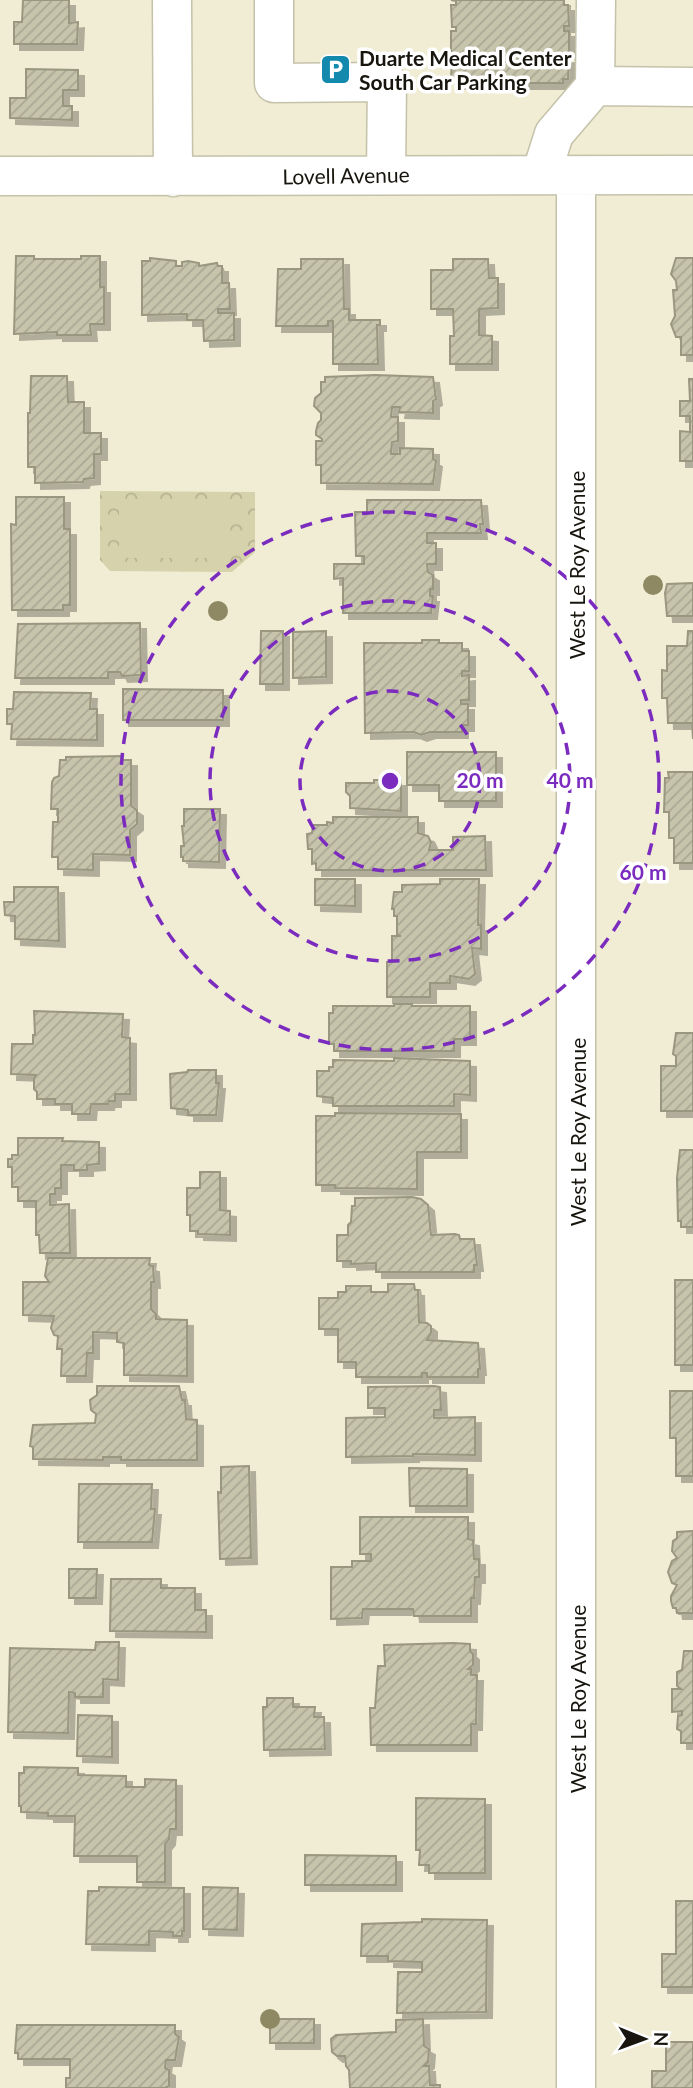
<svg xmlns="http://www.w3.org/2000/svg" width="693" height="2088" font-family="Lato,sans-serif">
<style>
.park{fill:url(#park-crowns)}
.pitch{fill:#d6d2ab}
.building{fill:url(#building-hatch);stroke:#9a9780;stroke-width:2;filter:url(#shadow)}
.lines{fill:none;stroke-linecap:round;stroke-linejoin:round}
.minor-casing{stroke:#c5c2aa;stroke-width:41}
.minor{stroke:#fff;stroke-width:38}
.tree{fill:#8e8962}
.ring{fill:none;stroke:#7b2cbf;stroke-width:3.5;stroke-dasharray:12 9}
.labels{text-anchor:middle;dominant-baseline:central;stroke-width:7;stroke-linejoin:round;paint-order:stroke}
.poi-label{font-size:21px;font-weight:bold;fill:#17150d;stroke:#fff;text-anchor:start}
.street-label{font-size:21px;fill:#17150d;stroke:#fff}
.centre{fill:#7b2cbf;stroke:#fff;stroke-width:3.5}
.ring-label{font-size:21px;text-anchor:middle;font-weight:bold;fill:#7b2cbf;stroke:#fff;stroke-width:7;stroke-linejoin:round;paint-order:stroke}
</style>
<defs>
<pattern id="park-crowns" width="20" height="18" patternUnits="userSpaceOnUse" patternTransform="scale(1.75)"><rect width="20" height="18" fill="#d6d2ab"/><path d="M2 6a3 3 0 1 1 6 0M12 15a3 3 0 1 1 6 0" fill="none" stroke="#b7b392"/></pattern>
<pattern id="building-hatch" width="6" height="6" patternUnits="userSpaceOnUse" patternTransform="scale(1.75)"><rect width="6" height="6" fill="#c7c4ac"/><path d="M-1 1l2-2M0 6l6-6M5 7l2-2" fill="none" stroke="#aaa893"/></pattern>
<filter id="shadow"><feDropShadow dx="6" dy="6" stdDeviation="0" flood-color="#0004"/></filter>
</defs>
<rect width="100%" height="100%" fill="#f0edd4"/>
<path class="park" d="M100 491 255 492V552L232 572 110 571 100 560Z"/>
<path class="pitch" d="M119 508H226V558H119Z"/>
<path class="building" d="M23 0H69V23L78 22 77 44H14V22H22Z
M564 0V5H568L569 26H564V31H569V53H563V58L569 57 568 79H563V83H457V79H451L452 57H456V53H451V31H456V27H452L451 5H456V1L451 0Z
M26 69 78 70V90H63V106H72V120L10 118V98H26Z
M16 256H34V259H81V256H100V287H104V324H90L91 335H57V332L14 334Z
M150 258 176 261V266H182V262L188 261 199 263V266L217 263 218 266H222V283H229L230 309H218V313H234V340L204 341 203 320H187V314L142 315V261H150Z
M676 258H693V355H681V337H676L671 324 675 316 673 290H677L676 281 671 274Z
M301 259H343L344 309H349V320H380V325H377L378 364H333V321H328V326H276L278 269H301Z
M453 259H488L489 278H498V308L479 309V335L492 336V364H450V336H454L453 309H431V270H453Z
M375 375 433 377 436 399 433 401V413L399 412 400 407H392L391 417H398V441L392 442 391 454H400V448L433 449V459L436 461 433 484 321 483V465H316V441H322V439L316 435V431L318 423 321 420V413L314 406 315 398 321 393V382H325V377Z
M31 376H67L68 402H84V433H101V454H94V478L84 479 83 482 35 483V467H28V413H30Z
M689 379H693V461H680V431L690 432V416H680V401H690Z
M16 497H64V529H70V605H63V610H12L11 524 16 525Z
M367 500H481L483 524H480L481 533H427V543H436V564H427L428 572 433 575V589H430V596H433L431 613H343V578L334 579V564H364V556H356L355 512H367Z
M693 583V616H667L665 593 667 584Z
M140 623 141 675 122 676 120 672H108V678H15L18 624Z
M261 631H283V684H260Z
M326 631V677L293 678V632Z
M688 631H693V739L692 723H668L667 698H662V670L667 671V646H687Z
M422 640H439V643H462V651H469V671H462V676L469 675V700H461V704H468V725H462V732H430L421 735 414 732 365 733 364 643H422Z
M123 689 223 690V720H123Z
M14 692 91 693 90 709H97V740L11 739 12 724H7V709H13Z
M407 752H496V801H439V785H407Z
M123 756 122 760H131V806L137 810V824L130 830V855L93 854V870L58 869V857H52L53 822H58V809H51L52 782 54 778 59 776 60 760H66V757Z
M668 772H693V863H674V838H669V812H664L665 778H669Z
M374 780H401V811L350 808V796L346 792V783H374Z
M184 809H220L219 862 183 861V857H181V846H184L182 826H184Z
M333 817H418V833L428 836 431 842 429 850H453V837L485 836 486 870H316V863L312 864V849H308L307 834 312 833 313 825H327V822L333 823Z
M315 879H355V906L315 905Z
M440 879H479L478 925H481V949L472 948 475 974 469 979 450 976V983H430V997H387V962H392V936H401L397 935V916H394V909H392L394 892H402V885L440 884Z
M14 887H58L59 941 15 939V916L5 915 4 902H14Z
M394 1004H412V1006H470V1039H454V1051H334V1044H329V1013H333V1006H394Z
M34 1011 123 1014 122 1037 130 1038V1094H115V1101H109L108 1104H91L90 1114H72V1104H55V1099H37V1092L34 1089V1078L36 1075 11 1074 12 1044H33V1035H35Z
M676 1033H693V1111H661V1066H676V1056L673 1054Z
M394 1058 470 1061V1095L454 1094V1106H333V1098L317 1096V1071H329V1067H333V1060L394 1061Z
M188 1070H216V1083H219L216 1115H188V1110L171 1108 170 1074 187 1072Z
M335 1113 461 1114V1152H417V1189L335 1188V1185H316V1116H335Z
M18 1138H63L62 1141 99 1142V1164L87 1165V1170H74V1165H61V1188H55V1194H50V1205L69 1204 70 1253H40L39 1235H36V1201H18V1187H12V1167H8V1159H12V1155H18Z
M680 1150H693V1227H681V1221H678L677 1178Z
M200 1172H220V1210L230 1211V1235L198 1234V1231H190V1215H187V1188H200Z
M412 1197 421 1199 428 1205 431 1235 455 1234 459 1235 460 1239H474L477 1265H474V1272H376V1263L351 1264V1261H337V1235H348V1225L351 1222 352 1206H355V1198Z
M48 1258H150L149 1265 153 1266 154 1282H151V1309L156 1314V1319L187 1320V1376L124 1375V1343L117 1342V1333L93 1332V1353H87L86 1376H61L62 1349H57L58 1336 54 1335 51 1328 54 1316 23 1315V1282H49L45 1276Z
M675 1280H693V1365H675Z
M388 1284H414L415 1290H418L419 1322 427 1323 431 1326V1333L427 1340 478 1343 480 1369H478V1377H427V1373H422V1377H356V1362H338V1329H319V1298H338V1292H346V1286H371V1292H388Z
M97 1386H179L182 1400H185L186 1419 197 1420V1460H121V1457H103V1460L33 1459V1447L30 1446 33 1425 95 1423 96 1414 91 1410 90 1400 97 1395Z
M434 1386 440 1387 441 1410H434V1418L475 1417V1455L413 1454V1456L346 1457V1418L385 1417V1408H368V1387Z
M670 1391H693V1476H676V1438H670Z
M249 1466 251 1558 220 1559 218 1492 221 1493V1467Z
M409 1468 467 1469V1506H410Z
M79 1484H152L151 1509H155L152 1542H78Z
M360 1517H468V1539L473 1540 474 1559H479V1577H475L474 1598H471V1616H414L413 1609H363L362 1618 331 1619V1567H352V1561H371V1554H360Z
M693 1531V1613H677L676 1608H673L671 1601V1596L677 1585 672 1583 668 1572 672 1561 677 1558 672 1551 673 1541 677 1538V1532Z
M69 1569H97L96 1598H69Z
M111 1579H161V1588H195V1610H206V1632L110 1631Z
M96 1642H119L118 1680 103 1679V1697H75V1693L69 1692 68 1733 8 1732 10 1648 95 1650Z
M453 1643 470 1644V1651L473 1654V1665L468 1669H471V1675H477L476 1724H471V1745H371L370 1708H375L378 1666H385L384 1645Z
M684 1651H693V1743H681V1731L677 1729 678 1716 682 1715V1711L672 1712V1689H681L677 1686V1672L682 1670Z
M267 1698H293V1707H315L314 1717H324L325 1749 264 1750 263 1707H267Z
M78 1715 112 1716V1757L77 1756Z
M24 1767 78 1768V1775L126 1776V1787H145V1779L176 1780V1829H170L169 1839 165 1844V1882H137V1856H74L75 1816H48V1813L21 1812V1806H19V1773H24Z
M416 1798 485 1799V1873H429V1865H419L420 1850H416Z
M305 1855 396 1856V1885H305Z
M99 1887 184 1888V1931H182V1936H173V1932L149 1931V1945L86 1944 88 1891H99Z
M203 1887 238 1888 237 1930 203 1929Z
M676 1901H693V1987H662V1954H676Z
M422 1919 487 1920 486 2012 397 2013 398 1972H422V1962L388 1961V1956H361L362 1924 422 1922Z
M270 2019H314V2043H270Z
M423 2019 424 2046 429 2049 428 2062 424 2066H429L430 2085H440V2088H350L349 2070 346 2066 345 2056H337L332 2052 331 2039 336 2035 396 2032V2020Z
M17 2025H175V2034L179 2037 175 2060H166L165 2068 169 2070V2086L165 2088H66V2078H70V2059H18V2053H15Z
M666 2042H693V2088H652V2071H666Z"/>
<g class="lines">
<defs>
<path id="minor" d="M172 0 173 177
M274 0V83L387 82 386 174
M595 86 596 0
M541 175 554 134 595 86 693 87
M0 176 693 175
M576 176V2088"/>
</defs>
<use href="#minor" class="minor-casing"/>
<use href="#minor" class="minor"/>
</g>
<g class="tree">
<circle cx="653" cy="585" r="10"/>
<circle cx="218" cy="611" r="10"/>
<circle cx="270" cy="2019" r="10"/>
</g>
<g class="ring">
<circle cx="390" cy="781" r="90"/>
<circle cx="390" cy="781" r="180"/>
<circle cx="390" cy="781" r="269"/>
</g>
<defs>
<symbol id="parking-square" viewBox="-11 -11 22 22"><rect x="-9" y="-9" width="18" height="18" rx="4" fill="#1389ad" stroke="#fff"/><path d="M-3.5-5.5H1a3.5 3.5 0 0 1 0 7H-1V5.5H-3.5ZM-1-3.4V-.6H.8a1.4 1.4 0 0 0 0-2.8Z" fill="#fff"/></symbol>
</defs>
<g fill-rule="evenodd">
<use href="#parking-square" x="318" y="52" width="35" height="35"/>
</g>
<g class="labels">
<g class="poi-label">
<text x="359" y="57">Duarte Medical Center<tspan x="359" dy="24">South Car Parking</tspan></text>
</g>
<g class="street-label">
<text transform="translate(346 175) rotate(-1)">Lovell Avenue</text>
<text transform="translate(576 565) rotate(-90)">West Le Roy Avenue</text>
<text transform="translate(577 1132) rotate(-90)">West Le Roy Avenue</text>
<text transform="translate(577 1699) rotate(-90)">West Le Roy Avenue</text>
</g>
</g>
<circle cx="390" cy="781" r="10" class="centre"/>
<g class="ring-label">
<text x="480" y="788">20 m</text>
<text x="570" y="788">40 m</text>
<text x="643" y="880">60 m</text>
</g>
<g transform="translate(644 2039) rotate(91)" stroke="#ffffff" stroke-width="5" paint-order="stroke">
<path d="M0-5L12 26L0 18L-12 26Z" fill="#17150d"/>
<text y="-10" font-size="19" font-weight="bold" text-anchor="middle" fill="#17150d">N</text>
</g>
</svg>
